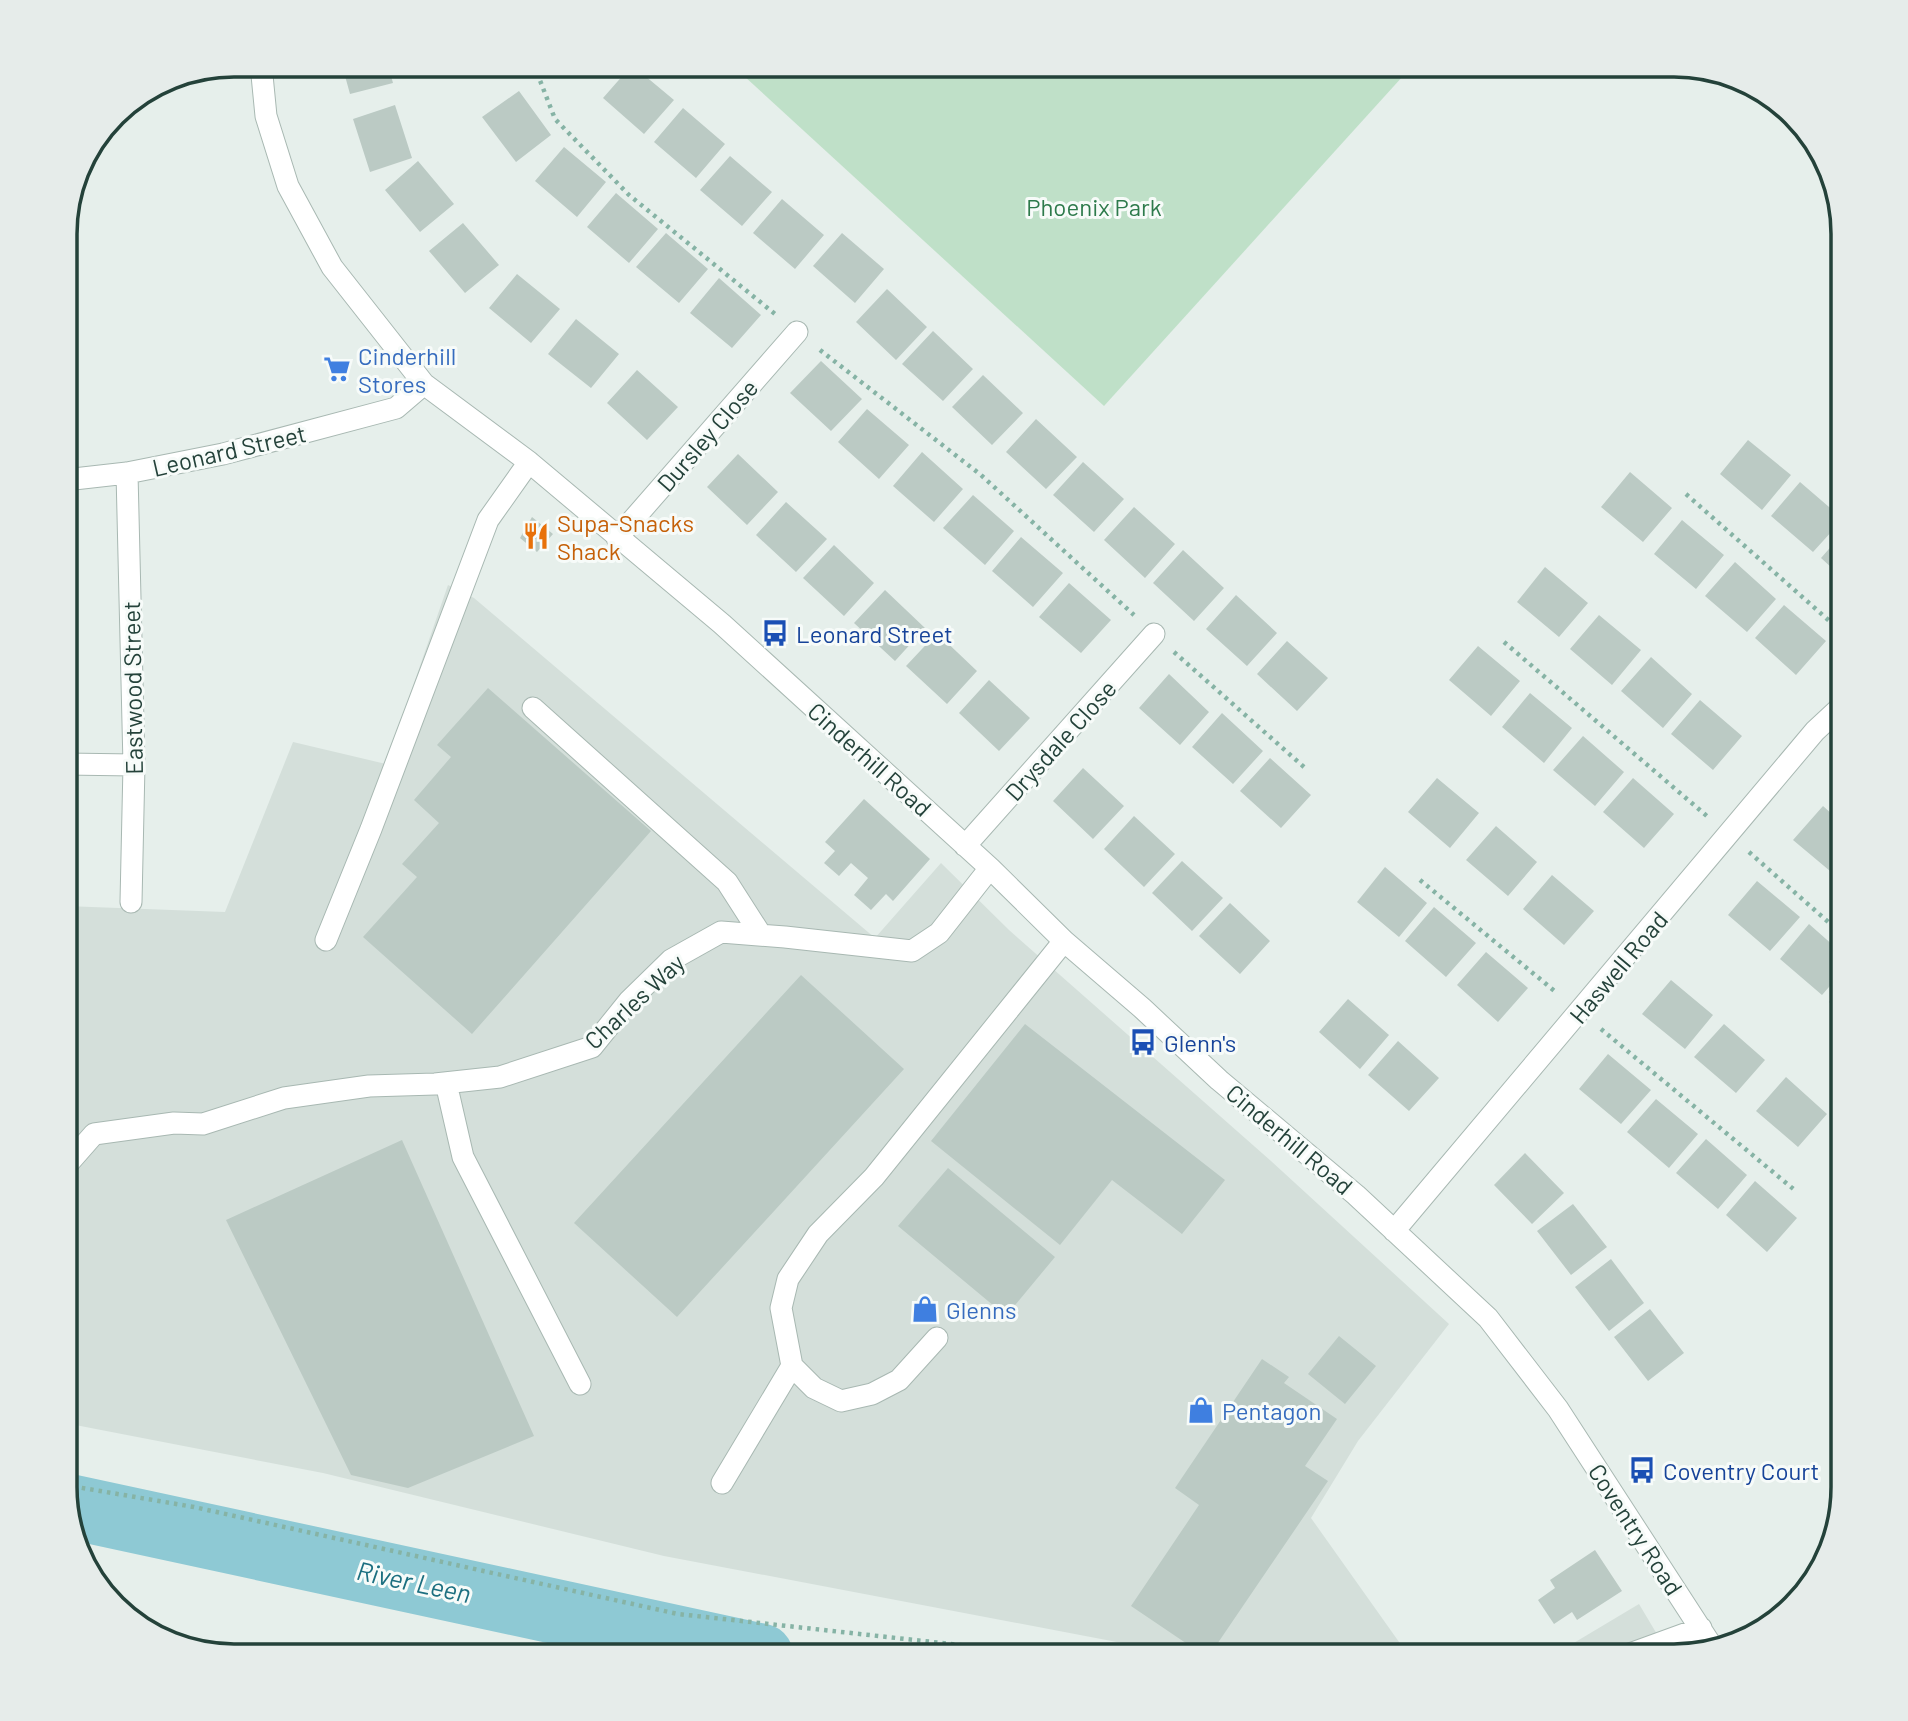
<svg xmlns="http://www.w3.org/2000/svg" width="1908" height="1721" font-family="Barlow,sans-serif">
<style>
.built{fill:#d4dfda}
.green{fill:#bfe0c8}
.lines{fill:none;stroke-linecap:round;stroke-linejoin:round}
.river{stroke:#8ec9d4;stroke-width:65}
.building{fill:#bbcac4}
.minor-casing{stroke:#a8b8b2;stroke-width:23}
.path{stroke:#86b3a5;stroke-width:4.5;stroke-dasharray:3.5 5;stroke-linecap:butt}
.minor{stroke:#fff;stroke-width:21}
.labels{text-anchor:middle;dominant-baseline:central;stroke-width:6;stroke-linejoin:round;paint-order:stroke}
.park-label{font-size:24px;fill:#2d7a4b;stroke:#f7fbf9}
.shop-label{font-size:24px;fill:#366cbe;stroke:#f7fbf9;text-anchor:start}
.street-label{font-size:24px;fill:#24423a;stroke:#f7fbf9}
.food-label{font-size:24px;fill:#c56008;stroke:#f7fbf9;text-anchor:start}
.transit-label{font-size:24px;fill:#164399;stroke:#f7fbf9;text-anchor:start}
.water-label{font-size:26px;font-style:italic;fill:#1c6f80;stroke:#f7fbf9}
.rim{fill:none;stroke:#24423a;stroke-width:3.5}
</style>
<rect width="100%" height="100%" fill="#e6efeb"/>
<path class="built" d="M448 585 474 598 875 938 941 863 1009 930 1271 1161 1449 1324 1358 1441 1311 1518 1409 1656H1141L1122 1643 664 1556 323 1473 65 1423V906L225 912 293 742 386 764Z
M1639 1604 1670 1656H1504L1557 1653Z"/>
<path class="green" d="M732 65H1413L1104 406Z"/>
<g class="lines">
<path class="river" d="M67 1506 761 1656"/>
</g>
<path class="building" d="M342 65H388L393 83 350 94Z
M466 65H511L512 68 468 76Z
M582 65H614L585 75Z
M632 65 674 100 644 134 603 98Z
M519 91 551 135 516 162 482 117Z
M395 105 412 158 370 172 353 119Z
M683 108 725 144 696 178 654 142Z
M564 147 606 182 577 217 535 181Z
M730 156 772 192 742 226 700 190Z
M418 161 454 204 420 232 385 190Z
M616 193 658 229 629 263 587 227Z
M782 199 824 235 795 269 753 233Z
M463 223 499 265 465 293 429 251Z
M666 233 708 269 679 303 636 267Z
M842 233 884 269 855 303 813 266Z
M517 274 560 309 531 343 489 308Z
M719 278 761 315 732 348 690 313Z
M887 289 927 327 896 360 856 322Z
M576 319 619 354 591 388 548 354Z
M933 331 973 369 943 401 902 364Z
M821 361 862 399 831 431 790 393Z
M637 370 678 407 647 440 607 403Z
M983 375 1023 413 992 445 952 407Z
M867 409 909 445 879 479 838 442Z
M1036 419 1077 457 1046 489 1006 452Z
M1748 440 1791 475 1762 510 1720 474Z
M922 452 963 489 934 522 893 486Z
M738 454 778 492 747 525 707 487Z
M1083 462 1124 499 1094 532 1053 495Z
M1630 472 1672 508 1643 542 1601 507Z
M1800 482 1843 519 1813 552 1771 516Z
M973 495 1014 531 985 565 943 528Z
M786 502 827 539 796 572 756 535Z
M1134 507 1175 544 1145 578 1104 540Z
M532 517 553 534 537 552 520 538Z
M1682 520 1724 555 1696 589 1654 554Z
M1843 533V578L1821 558Z
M1021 537 1063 573 1033 607 992 571Z
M834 545 874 583 844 616 803 578Z
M1183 550 1224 588 1194 621 1153 583Z
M1735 562 1776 599 1747 632 1705 596Z
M1545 567 1588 603 1559 637 1517 602Z
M1069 583 1111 620 1081 653 1039 617Z
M885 590 925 628 895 661 854 623Z
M1236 595 1277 633 1247 666 1206 629Z
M1784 605 1826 641 1796 675 1755 638Z
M1599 615 1641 650 1612 685 1570 649Z
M937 633 977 671 947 704 906 666Z
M1287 641 1328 678 1297 711 1257 674Z
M1478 646 1520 681 1491 716 1449 680Z
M1651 657 1692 694 1663 728 1621 691Z
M1169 674 1209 712 1180 745 1139 708Z
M989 680 1030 718 999 751 959 713Z
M488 688 651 831 472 1034 363 937 417 877 402 864 439 823 414 800 451 757 437 745Z
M1530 693 1572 728 1544 763 1502 727Z
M1700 700 1742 736 1713 770 1671 734Z
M1222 713 1263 751 1233 784 1192 747Z
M1583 736 1624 772 1595 806 1553 770Z
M1270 758 1311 795 1281 828 1240 791Z
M1083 768 1124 806 1093 839 1053 801Z
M1437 778 1479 813 1450 848 1408 812Z
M1633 778 1674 814 1644 848 1603 812Z
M864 799 930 859 893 901 886 894 871 910 854 895 868 878 851 863 839 876 824 863 835 851 825 842Z
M1823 806 1843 824V868L1836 876 1793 840Z
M1134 816 1175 854 1144 887 1104 849Z
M1496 826 1537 862 1508 896 1466 860Z
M1182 861 1223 898 1192 931 1152 893Z
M1385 867 1427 903 1399 937 1357 902Z
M1552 875 1594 911 1564 945 1523 909Z
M1757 881 1800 917 1770 951 1728 915Z
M1230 903 1270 941 1240 974 1199 936Z
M1434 907 1476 943 1446 977 1405 941Z
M1809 924 1843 954V971L1822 995 1780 959Z
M1486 952 1528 988 1498 1022 1457 985Z
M801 975 904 1069 677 1317 574 1223Z
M1671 980 1713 1015 1685 1049 1642 1014Z
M1843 986V1015L1829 1002Z
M1348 999 1389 1035 1360 1069 1319 1032Z
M1025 1024 1225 1180 1182 1234 1112 1180 1060 1245 931 1141Z
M1724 1024 1765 1060 1736 1093 1694 1057Z
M1398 1041 1439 1078 1409 1111 1368 1075Z
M1608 1054 1651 1090 1621 1124 1579 1089Z
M1786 1077 1827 1114 1798 1147 1756 1111Z
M1656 1099 1698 1134 1669 1168 1627 1132Z
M1706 1139 1747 1175 1718 1209 1676 1173Z
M402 1140 534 1436 408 1488 351 1475 226 1220Z
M1525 1153 1564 1193 1532 1224 1494 1185Z
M948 1168 1055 1257 1006 1316 898 1226Z
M1755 1181 1797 1218 1767 1252 1726 1215Z
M1573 1204 1607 1247 1571 1275 1537 1231Z
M1611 1259 1644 1303 1609 1331 1575 1287Z
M1650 1309 1684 1353 1648 1381 1614 1337Z
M1339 1336 1376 1366 1345 1404 1308 1374Z
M1262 1359 1289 1377 1284 1383 1337 1419 1305 1466 1328 1481 1209 1656H1205L1131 1606 1199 1505 1175 1488Z
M1595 1550 1622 1591 1577 1620 1572 1612 1554 1624 1538 1600 1555 1588 1550 1580Z"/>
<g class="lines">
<defs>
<path id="minor" d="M261 65 266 116 288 186 332 267 424 384 529 462 722 624 990 868 1064 941 1142 1008 1219 1080 1356 1195 1488 1318 1558 1409 1713 1648
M127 473 134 765 131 902
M65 480 127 473 223 454 396 408 424 384
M617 538 797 332
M533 708 727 882 761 935
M65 764 134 765
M965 846 1154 634
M326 940 371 829 488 520 529 462
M446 1083 463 1157 580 1384
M65 1167 94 1134 174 1123 203 1124 284 1098 369 1086 435 1084 500 1077 592 1047 629 1001 671 960 721 932 785 937 912 951 939 933 990 868
M1394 1231 1815 731 1843 705
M937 1338 899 1380 872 1394 841 1401 814 1388 792 1366 781 1308 788 1279 818 1234 874 1177 1064 941
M722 1483 792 1366
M1624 1656 1701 1628"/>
</defs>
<use href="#minor" class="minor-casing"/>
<path class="path" d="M534 65 555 119 629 195 775 314
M820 350 981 475 1134 615
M1686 494 1843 633
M1504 642 1708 817
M1174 652 1304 767
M1749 852 1843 935
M1420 880 1557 993
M1601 1029 1797 1192
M65 1485 194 1507 678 1614 1060 1656"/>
<use href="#minor" class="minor"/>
</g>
<defs>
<symbol id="supermarket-bare" viewBox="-9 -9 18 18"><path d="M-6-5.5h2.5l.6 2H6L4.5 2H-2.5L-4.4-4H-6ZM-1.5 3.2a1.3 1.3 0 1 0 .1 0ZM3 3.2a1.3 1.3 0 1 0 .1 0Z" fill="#3f7fe0" stroke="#f7fbf9" stroke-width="2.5" paint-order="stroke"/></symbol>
<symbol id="restaurant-bare" viewBox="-9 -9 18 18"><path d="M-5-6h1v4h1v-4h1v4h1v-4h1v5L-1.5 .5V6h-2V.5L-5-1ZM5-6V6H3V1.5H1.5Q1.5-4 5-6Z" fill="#e8710a" stroke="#f7fbf9" stroke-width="2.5" paint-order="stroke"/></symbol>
<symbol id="bus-bare" viewBox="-9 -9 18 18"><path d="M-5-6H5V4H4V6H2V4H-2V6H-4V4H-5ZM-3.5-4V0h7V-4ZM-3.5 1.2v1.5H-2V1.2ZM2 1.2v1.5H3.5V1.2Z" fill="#1a4fb4" stroke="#f7fbf9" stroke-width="2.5" paint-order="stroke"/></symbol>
<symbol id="shop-bare" viewBox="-9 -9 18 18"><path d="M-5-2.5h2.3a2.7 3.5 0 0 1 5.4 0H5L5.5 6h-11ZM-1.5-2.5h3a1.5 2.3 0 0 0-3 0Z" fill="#3f7fe0" stroke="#f7fbf9" stroke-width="2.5" paint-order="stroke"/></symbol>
</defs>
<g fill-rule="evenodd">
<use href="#supermarket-bare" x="318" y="350" width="38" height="38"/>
<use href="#restaurant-bare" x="517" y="517" width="38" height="38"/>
<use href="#bus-bare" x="756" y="614" width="38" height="38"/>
<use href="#bus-bare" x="1124" y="1023" width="38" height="38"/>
<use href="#shop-bare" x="906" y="1290" width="38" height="38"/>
<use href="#shop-bare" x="1182" y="1391" width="38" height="38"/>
<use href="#bus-bare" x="1623" y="1451" width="38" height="38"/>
</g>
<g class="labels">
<g class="park-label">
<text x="1094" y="206">Phoenix Park</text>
</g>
<g class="shop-label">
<text x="358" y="355">Cinderhill<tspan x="358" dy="28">Stores</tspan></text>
<text x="946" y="1309">Glenns</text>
<text x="1222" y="1410">Pentagon</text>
</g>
<g class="street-label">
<text transform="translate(707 435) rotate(-49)">Dursley Close</text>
<text transform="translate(229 450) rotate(-13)">Leonard Street</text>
<text transform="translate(132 688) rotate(-91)">Eastwood Street</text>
<text transform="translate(1060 740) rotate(-48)">Drysdale Close</text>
<text transform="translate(870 759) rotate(42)">Cinderhill Road</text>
<text transform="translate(1618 967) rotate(-50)">Haswell Road</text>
<text transform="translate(634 1001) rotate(-43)">Charles Way</text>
<text transform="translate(1290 1139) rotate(40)">Cinderhill Road</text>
<text transform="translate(1636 1529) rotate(57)">Coventry Road</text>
</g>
<g class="food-label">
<text x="557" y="522">Supa-Snacks<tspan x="557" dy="28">Shack</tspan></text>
</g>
<g class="transit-label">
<text x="796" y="633">Leonard Street</text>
<text x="1164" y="1042">Glenn's</text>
<text x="1663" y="1470">Coventry Court</text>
</g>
<g class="water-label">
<text transform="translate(414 1581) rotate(12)">River Leen</text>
</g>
</g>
<path d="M0 0H1908V1721H0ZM234 77H1674A157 157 0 0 1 1831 234V1487A157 157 0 0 1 1674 1644H234A157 157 0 0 1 77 1487V234A157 157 0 0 1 234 77Z" fill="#e6ecea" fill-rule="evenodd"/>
<path class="rim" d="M234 77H1674A157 157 0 0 1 1831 234V1487A157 157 0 0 1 1674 1644H234A157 157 0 0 1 77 1487V234A157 157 0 0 1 234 77Z"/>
</svg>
